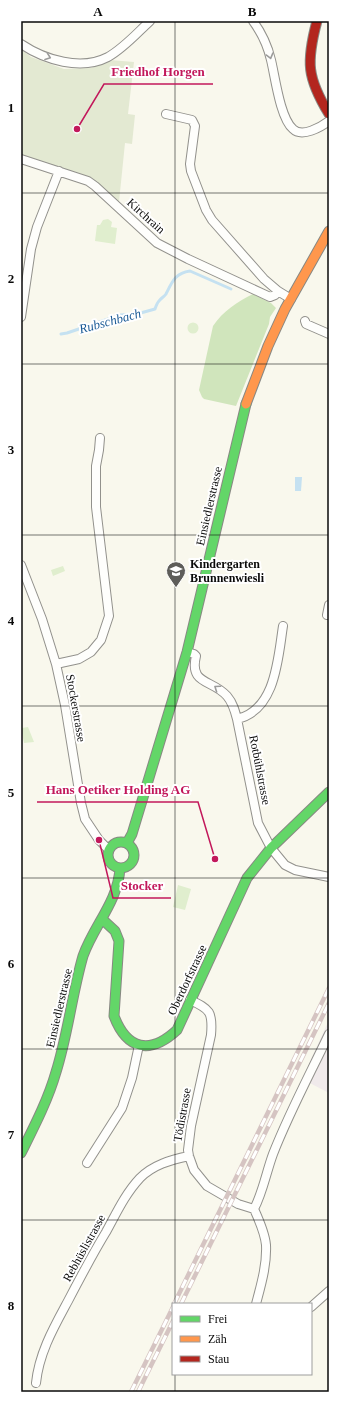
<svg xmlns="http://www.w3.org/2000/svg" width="350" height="1413" font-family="Georgia,serif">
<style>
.industrial{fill:#f0eaeb}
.green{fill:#e0eece}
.forest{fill:#d0e5bc}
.cemetery{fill:#e3e9d2}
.water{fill:#c5e1f1}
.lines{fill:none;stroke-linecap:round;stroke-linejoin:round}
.stream{stroke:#c5e1f1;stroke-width:3}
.street-casing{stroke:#92918c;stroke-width:10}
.fast-casing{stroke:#888883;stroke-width:11}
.slow-casing{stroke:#888883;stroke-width:11}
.jam-casing{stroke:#888883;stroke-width:11}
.street{stroke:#fefefc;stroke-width:8}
.fast{stroke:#63d668;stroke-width:9}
.slow{stroke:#ff974d;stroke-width:9}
.jam{stroke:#b3261e;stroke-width:9}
.rail-casing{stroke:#d5c4c2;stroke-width:4.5}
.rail{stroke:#fff;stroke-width:3;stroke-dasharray:9;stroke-linecap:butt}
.oneway{stroke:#9c9c9b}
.grid{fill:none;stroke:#0a0a0a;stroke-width:1;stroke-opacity:0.55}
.labels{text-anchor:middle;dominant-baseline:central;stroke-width:4;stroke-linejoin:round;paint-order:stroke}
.street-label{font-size:12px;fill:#0a0a0a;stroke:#fff}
.poi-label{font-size:12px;font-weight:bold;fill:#0a0a0a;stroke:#fff;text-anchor:start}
.water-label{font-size:13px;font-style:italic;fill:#1a5a96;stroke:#fff}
.leader{fill:none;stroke:#c2185b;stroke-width:1.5}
.callout-dot{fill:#c2185b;stroke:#fff;stroke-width:1.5}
.callout-label{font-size:13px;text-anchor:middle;font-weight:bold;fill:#c2185b;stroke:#fff;stroke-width:4;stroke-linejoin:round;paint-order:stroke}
.neatline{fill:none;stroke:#0a0a0a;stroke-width:1.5}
.grid-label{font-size:13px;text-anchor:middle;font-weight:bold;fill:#0a0a0a}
</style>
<rect width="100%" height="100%" fill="#f9f8ed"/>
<path class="industrial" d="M329 1020V1093L302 1079Z"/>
<path class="green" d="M108 219 112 222 111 227 117 228 115 244 95 241 97 225H100L103 220Z
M187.5 328a5.5 5.5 0 1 1 11 0a5.5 5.5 0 1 1-11 0Z
M63 566 65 571 53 576 51 570Z
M28 727 34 742 24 743 22 733V728Z
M178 885 191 889 185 910 173 907Z"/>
<path class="forest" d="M253 294 271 303 276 308 270 317 269 324 236 406 204 399 202 397 199 390 213 326C223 311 237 302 253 294Z"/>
<path class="cemetery" d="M21 49 31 57 64 69 91 68 110 60 134 62 128 114 135 115 132 144 125 143 119 202 88 178 21 157Z"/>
<path class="water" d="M295 477H302L301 491H295Z"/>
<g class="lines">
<path class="stream" d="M61 334 67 333 120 315 137 314 155 309C156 306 157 303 159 301 161 298 164 297 166 294 172 282 175 273 190 271L231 289"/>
<defs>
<path id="street" d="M253 21C261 32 268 47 271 60 275 76 280 118 293 129 302 138 321 127 329 121
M21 44C45 60 81 71 108 57 124 48 137 33 150 21
M166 114 192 120 195 126 190 164 191 171 206 210 212 220 264 279 278 291 291 299
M21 159 88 181 95 186 157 243 188 259 270 297 275 295 278 291
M21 317 31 249 37 227 59 171
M305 321 306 324 329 334
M21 565 42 619 56 664 65 705 81 803 85 819 99 840 109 850
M327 615 329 605
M187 652 194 654 196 656C189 685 212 679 227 696 233 703 235 711 237 719L258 823 271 848 285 865 295 870 329 877
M56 664 79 659 91 652 101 640 109 616 96 507V466L99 450 100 438
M237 719C276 710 278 658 283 626
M190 1000C210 1009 213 1012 211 1035L191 1126 188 1150 189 1156 194 1170 207 1186 238 1204 254 1209C259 1220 265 1233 266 1245 267 1265 261 1285 256 1304
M87 1163 122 1108 132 1078 139 1045
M254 1209C263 1192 266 1173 273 1154 289 1113 310 1074 329 1034
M311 1307 329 1291
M36 1383C39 1353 54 1327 68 1301 80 1278 92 1255 106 1232 116 1214 125 1194 140 1178 153 1165 170 1160 189 1156"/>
<path id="fast" d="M108 855a13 13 0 1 1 26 0a13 13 0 1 1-26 0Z
M127 843 132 834 187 652 246 404
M102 919 115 931 119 941 114 1016C127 1050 150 1055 177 1030L247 878 271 848 329 792
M21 1153C34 1127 48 1100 56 1072 68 1034 72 994 83 956 94 925 118 902 120 868"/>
<path id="slow" d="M246 404 268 346 285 309 329 231"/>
<path id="jam" d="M317 21C306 62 307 78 329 114"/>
</defs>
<use href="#street" class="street-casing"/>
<use href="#fast" class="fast-casing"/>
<use href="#slow" class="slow-casing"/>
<use href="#jam" class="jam-casing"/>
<use href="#street" class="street"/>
<use href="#fast" class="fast"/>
<use href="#slow" class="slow"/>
<use href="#jam" class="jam"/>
<defs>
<path id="rail" d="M174 1304 329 988
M181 1304 329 1003
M131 1392 173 1307
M138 1392 173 1321"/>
</defs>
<use href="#rail" class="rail-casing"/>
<use href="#rail" class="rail"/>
</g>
<defs><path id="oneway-chevron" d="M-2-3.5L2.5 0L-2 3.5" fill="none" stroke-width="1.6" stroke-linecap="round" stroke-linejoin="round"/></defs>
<g class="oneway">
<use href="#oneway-chevron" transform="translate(270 56) rotate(75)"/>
<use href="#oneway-chevron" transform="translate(48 57) rotate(20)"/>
<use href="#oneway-chevron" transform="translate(217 688) rotate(-145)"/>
</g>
<path class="grid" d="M175 21V1304M21 193H329M21 364H329M21 535H329M21 706H329M21 878H329M21 1049H329M21 1220H329M175 1374V1392"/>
<defs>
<symbol id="school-pin" viewBox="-11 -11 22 30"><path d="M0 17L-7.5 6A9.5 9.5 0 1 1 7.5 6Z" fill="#5e5d59" stroke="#fff"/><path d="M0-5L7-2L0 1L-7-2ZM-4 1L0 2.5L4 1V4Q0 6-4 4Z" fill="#fff"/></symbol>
</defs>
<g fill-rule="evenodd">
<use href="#school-pin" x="165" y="560" width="22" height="30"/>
</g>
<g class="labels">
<g class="street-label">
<text transform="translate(146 216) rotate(42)">Kirchrain</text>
<text transform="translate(209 506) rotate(-77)">Einsiedlerstrasse</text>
<text transform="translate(76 708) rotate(80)">Stockerstrasse</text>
<text transform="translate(260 770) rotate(79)">Rotbühlstrasse</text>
<text transform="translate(187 980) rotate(-65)">Oberdorfstrasse</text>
<text transform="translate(59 1008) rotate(-77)">Einsiedlerstrasse</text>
<text transform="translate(182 1115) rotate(-80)">Tödistrasse</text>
<text transform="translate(84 1248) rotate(-61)">Rebhüslistrasse</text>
</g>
<g class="poi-label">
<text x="190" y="564">Kindergarten<tspan x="190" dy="14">Brunnenwiesli</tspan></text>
</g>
<g class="water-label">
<text transform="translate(110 321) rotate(-15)">Rubschbach</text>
</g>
</g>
<path class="leader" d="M77 129L104 84H213M215 859L198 802H37M99 840L113 898H171"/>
<g class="callout-dot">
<circle cx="77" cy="129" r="4"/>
<circle cx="215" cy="859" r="4"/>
<circle cx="99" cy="840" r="4"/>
</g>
<g class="callout-label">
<text x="158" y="76">Friedhof Horgen</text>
<text x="118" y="794">Hans Oetiker Holding AG</text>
<text x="142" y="890">Stocker</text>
</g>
<rect width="350" height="1413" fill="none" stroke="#ffffff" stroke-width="44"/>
<rect x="172" y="1303" width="140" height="72" fill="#ffffff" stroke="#9d9d9d"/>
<rect x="180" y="1316" width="20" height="6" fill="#63d668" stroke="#9d9d9d"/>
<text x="208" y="1323" font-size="12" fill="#0a0a0a">Frei</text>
<rect x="180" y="1336" width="20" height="6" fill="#ff974d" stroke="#9d9d9d"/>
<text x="208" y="1343" font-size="12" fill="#0a0a0a">Zäh</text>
<rect x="180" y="1356" width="20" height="6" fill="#b3261e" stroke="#9d9d9d"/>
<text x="208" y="1363" font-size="12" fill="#0a0a0a">Stau</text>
<rect x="22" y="22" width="306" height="1369" class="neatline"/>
<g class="grid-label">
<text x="98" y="16">A</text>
<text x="252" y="16">B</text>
<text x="11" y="112">1</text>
<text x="11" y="283">2</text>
<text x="11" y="454">3</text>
<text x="11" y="625">4</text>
<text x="11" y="797">5</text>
<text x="11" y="968">6</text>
<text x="11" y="1139">7</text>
<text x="11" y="1310">8</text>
</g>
</svg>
